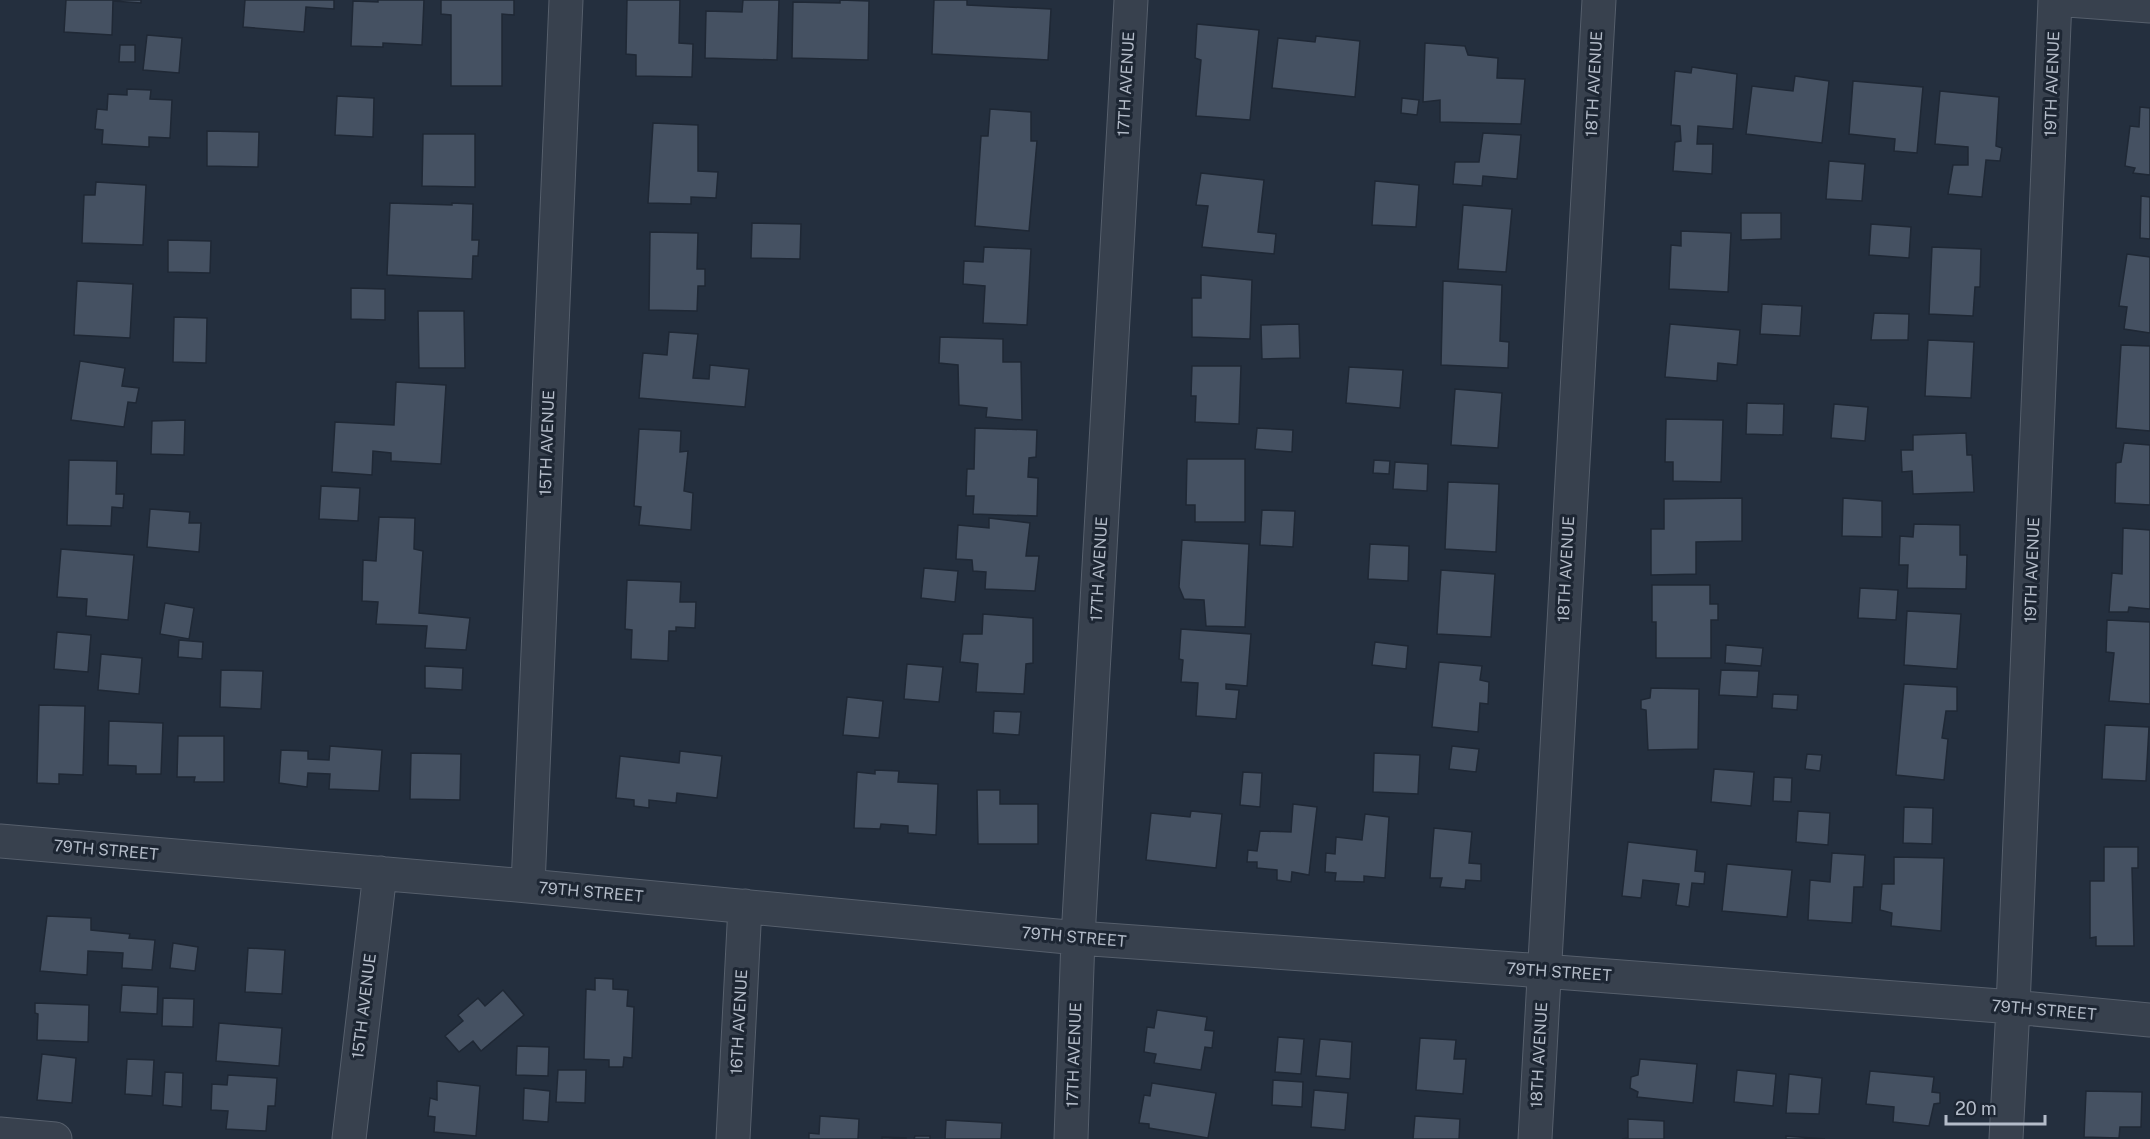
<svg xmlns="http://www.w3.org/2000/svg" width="2150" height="1139" font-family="'Public Sans',sans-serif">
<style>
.building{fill:#455162;stroke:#1f2835;stroke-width:1.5}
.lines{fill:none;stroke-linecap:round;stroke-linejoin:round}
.minor-casing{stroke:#565f6c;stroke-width:35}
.minor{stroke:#38414e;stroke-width:33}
.labels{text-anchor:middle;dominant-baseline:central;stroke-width:6;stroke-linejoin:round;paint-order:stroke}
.street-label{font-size:16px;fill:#b4bcc9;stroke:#1d2633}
</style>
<rect width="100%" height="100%" fill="#242f3e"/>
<path class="building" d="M66 0H141V3L113 1 112 35 64 32Z
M245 0H334V9L306 7 304 32 243 27Z
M378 0H424L422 45 383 43V47L351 46 353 1 378 2Z
M441 0H514V15L502 14V86H451V15L441 14Z
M627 0H680L679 43 693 44 692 77 636 76V55L626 54Z
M743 0H779L777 60 705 58 706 11 742 12Z
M840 0 869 1 868 60 792 58 793 2 840 3Z
M934 0H967V5L1051 9 1048 60 932 54Z
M1197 24 1259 30 1250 120 1196 116 1201 60 1195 58Z
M147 35 182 38 179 73 143 70Z
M1316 36 1360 41 1355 97 1272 88 1278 38 1315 42Z
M1425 43 1465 46 1468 55 1498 58 1497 78 1525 79 1521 124 1440 122V100L1423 102Z
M120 45H135V62H119Z
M1692 67 1737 74 1733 129 1698 126 1697 144H1713L1712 174 1673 171 1675 142 1681 141 1680 126 1671 125 1675 71 1691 73Z
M1795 76 1829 81 1822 143 1746 134 1752 86 1793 91Z
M1853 81 1923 87 1917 153 1894 151 1895 139 1849 134Z
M127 89 151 90 150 99 172 100 170 138 149 137V147L102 144 103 130 95 129 97 109 107 110 108 94 127 95Z
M1940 91 1999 97 1996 146 2002 148 2000 161 1986 160 1982 197 1948 194 1953 165H1968V147L1935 144Z
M337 96 374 98 373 137 335 135Z
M1402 98 1419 100 1417 115 1401 113Z
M2140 107 2150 108V175L2133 173 2135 168 2125 166 2130 126 2139 127Z
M990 109 1031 112V141H1037L1029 231 975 226 981 136H988Z
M653 123 698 125V171L718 172 716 198 691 197V204L648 203Z
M207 131 259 132 258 167 207 166Z
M1483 133 1521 135 1517 179 1483 176 1482 186 1453 184 1455 162H1479Z
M423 134H475V187L422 186Z
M1829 161 1865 164 1862 201 1826 199Z
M1201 173 1264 180 1258 232 1276 234 1274 254 1202 247 1208 206 1196 205Z
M1375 181 1419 185 1416 227 1372 225Z
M96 182 146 185 143 245 82 243 84 195H95Z
M2141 196 2150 197V239L2140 238Z
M390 203 452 205V203L473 204 472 240H479L478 256H473L472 279 387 275Z
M1463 205 1512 209 1506 272 1458 269Z
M1741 213H1781V239L1741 240Z
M752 223 801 224 800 259 751 258Z
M1871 224 1911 227 1909 258 1869 255Z
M1681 231 1731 233 1728 292 1669 289 1671 245 1681 246Z
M650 232 698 233 697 269H705V286H698L697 311 649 310Z
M168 240 211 241 210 273 168 272Z
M984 247 1031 249 1027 325 983 323 985 286 963 284 964 261 983 262Z
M1932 247 1981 249 1980 287H1975L1973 316 1929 314Z
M2127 254 2150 257V333L2124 329 2127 307 2119 306Z
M1201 275 1252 280 1250 339 1192 337V298H1201Z
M77 281 133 284 130 338 74 335Z
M1443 281 1502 285 1500 341 1509 342 1508 368 1441 365Z
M351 288 385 289V320L351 319Z
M1762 304 1802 306 1800 336 1760 334Z
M418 311H464L465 368H419Z
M1874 313 1909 314 1908 340H1871Z
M174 317 207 318 206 363 173 362Z
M1299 324 1300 358 1262 359 1261 325Z
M1670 324 1740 330 1737 365 1718 363 1717 381 1665 377Z
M669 332 698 334 693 378 709 379 710 365 749 369 745 407 639 398 643 353 667 355Z
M940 337 1003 339V362H1021L1022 420 986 417 987 408 959 405 958 365 939 363Z
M1928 340 1974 342 1971 398 1925 396Z
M2121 345 2150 346V431L2116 428Z
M80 361 125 368 122 386 139 388 136 403 128 402 124 427 71 420Z
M1192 366H1241L1239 424 1195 422 1196 396H1191Z
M1349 367 1403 370 1400 408 1346 403Z
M396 382 446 385 441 464 391 461V453L373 451 372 475 332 472 335 422 394 425Z
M1455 389 1502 393 1498 448 1451 445Z
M1747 403 1784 404 1783 435 1746 434Z
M1834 404 1868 407 1865 441 1831 438Z
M1666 419 1723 420 1721 482 1673 481V462H1665Z
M185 420 184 455 151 454 152 421Z
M975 428 1037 430 1036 457 1029 458 1028 477 1038 478 1037 516 973 514 974 496H966L967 469H974Z
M1257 428 1293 430 1292 452 1255 449Z
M639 429 681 431 680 452 688 451 684 491 693 493 691 530 639 525 641 507 634 506Z
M1966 433 1967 455H1972L1974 492 1913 494 1912 471 1902 472 1901 450H1913V435Z
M2124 443 2150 445V505L2115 503 2116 463 2121 462Z
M1187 459H1245V522H1195V505H1186Z
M69 460 117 461 116 494H124L123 508 112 507 111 526 67 525Z
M1374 460 1390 461 1389 474 1373 473Z
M1395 462 1428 464 1427 491 1393 489Z
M1448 482 1499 484 1496 552 1445 549Z
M321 486 360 488 358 521 319 519Z
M1742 498V541L1696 542V574L1651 575V529H1664V499Z
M1843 498 1882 501V537L1842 536Z
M150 509 190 512 189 523H201L199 552 147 547Z
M1262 510 1295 511 1293 547 1260 545Z
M379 517 415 518 414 549 423 551 419 613 470 618 466 650 425 648 427 626 376 624 378 602 362 601 363 560 376 561Z
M989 518 1030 523 1026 556H1039L1035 591 985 589 986 572 973 571 972 560 956 559 958 525 989 528Z
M1914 524 1960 525V555H1967L1966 589 1907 588 1908 565H1899L1900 536 1913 537Z
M2123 528 2150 530V609L2129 607 2128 612H2109L2112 573 2122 574Z
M1182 540 1249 544 1245 627 1206 626 1204 600 1184 599 1179 587Z
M1370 544 1409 546 1408 581 1368 579Z
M61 549 134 555 128 620 86 616 87 599 57 597Z
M924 568 958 571 955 602 921 598Z
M1441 570 1495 574 1491 637 1437 634Z
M627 580 681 582 680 602H696L695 628 676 627V631H669L668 661 631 659 632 630 625 629Z
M1652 585H1710V604H1718V620H1711V658H1656V622H1652Z
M1860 588 1898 590 1896 620 1858 618Z
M165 603 194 608 189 639 160 634Z
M1907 611 1961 614 1957 669 1904 665Z
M983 614 1033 618V663L1026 664 1024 694 976 692 978 664 960 662 963 634H982Z
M2107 620 2150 622V704L2109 701 2114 653 2106 652Z
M1181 629 1251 634 1247 686 1226 684V689L1239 690 1236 719 1196 716 1198 683 1181 682 1183 660 1179 659Z
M57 632 91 635 88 672 54 669Z
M179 640 203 642 202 659 178 657Z
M1375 642 1408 646 1406 669 1372 665Z
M1726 645 1763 648 1761 666 1725 663Z
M101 654 142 658 139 694 98 690Z
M1439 662 1482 666 1480 680 1489 682 1488 704 1480 703 1478 732 1432 727Z
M907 664 943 667 939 702 904 699Z
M425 666 463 668 462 690 425 688Z
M221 670 263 671 261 709 220 707Z
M1721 670 1759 671 1757 697 1719 695Z
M1904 684 1957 687V711H1946L1942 738 1948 739 1944 780 1896 775Z
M1651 688 1699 689 1698 749 1648 750 1646 710 1641 709V700L1650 698Z
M1773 694 1798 695 1797 710 1772 708Z
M847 697 883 701 879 738 843 735Z
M39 705 85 706 83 775 59 774V784L37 783Z
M994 711 1021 712 1019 735 993 733Z
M109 721 163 723 161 774H136V766L108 765Z
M2105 725 2149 727 2146 781 2102 779Z
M178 736H224V782H194L195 777H177Z
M330 746 382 750 379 791 329 789 330 774 308 773 307 787 279 783 281 750 308 751V759L329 760Z
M1452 746 1479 749 1476 772 1449 769Z
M680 751 722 756 717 798 677 793 676 803 649 800V808L634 806V800L616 798 620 756 679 763Z
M411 753 461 754 460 800 410 799Z
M1374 753 1420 755 1418 794 1373 792Z
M1807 754 1822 755 1820 771 1805 769Z
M1714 769 1754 772 1751 806 1711 802Z
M875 770 899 771 898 782 938 784 936 835 908 833V826L881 824 880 829 854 828 857 772 875 774Z
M1243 772 1262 773 1260 807 1240 805Z
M1774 777 1792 778 1791 802 1773 801Z
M977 790H1000V804H1038V844H978Z
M1293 804 1317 807 1309 875 1292 872 1291 882 1277 880V870L1257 868V862H1247L1248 850 1257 851 1260 831 1291 832Z
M1904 807 1933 808 1932 844 1903 843Z
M1191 811 1222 814 1216 868 1146 860 1151 813 1190 817Z
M1798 811 1830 813 1828 845 1796 842Z
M1365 814 1389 817 1385 878 1364 876V882L1335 881 1336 873 1325 872 1326 853 1335 854 1336 837 1362 840Z
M1434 828 1472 832 1469 863 1481 864V881L1466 880 1465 889 1440 887 1442 878H1430Z
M1628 842 1697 850 1695 871 1705 872 1704 884 1692 883 1689 907 1676 905 1679 884 1643 880 1641 898 1622 896Z
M2104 847H2138V868H2132L2134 946H2096V937L2090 938V881H2104Z
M1832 853 1865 855 1863 887H1854L1852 923 1808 920 1810 880 1830 882Z
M1894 857 1944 858 1941 931 1891 926 1892 913 1880 910 1882 884H1894Z
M1727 864 1792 870 1787 917 1722 911Z
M47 916 91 918V930L130 934 129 938 155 940 152 970 122 968 123 953 88 951 87 975 40 971Z
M173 943 198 947 195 971 170 968Z
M248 948 285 950 282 994 245 992Z
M595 978 613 979V989L628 990 627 1006 634 1007 632 1058 624 1057 623 1067H609V1060L584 1059 586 989 595 990Z
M122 985 158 987 157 1014 120 1012Z
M503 990 524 1015 481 1051 473 1041 459 1052 445 1036 463 1021 458 1015 478 998 485 1006Z
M163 998 194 999 193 1027 162 1026Z
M35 1003 89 1005 88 1042 37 1040 38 1014 35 1013Z
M1157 1010 1207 1017 1205 1030 1214 1031 1212 1048 1205 1047 1201 1070 1154 1063 1156 1054 1144 1052 1147 1027 1154 1028Z
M219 1023 282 1028 279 1066 216 1061Z
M1278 1037 1304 1039 1301 1074 1275 1072Z
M1420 1038 1456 1040 1454 1059H1466L1463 1094 1416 1090Z
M1320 1039 1352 1042 1350 1079 1316 1076Z
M517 1046 549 1047 548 1076 516 1075Z
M42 1054 76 1058 72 1103 37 1100Z
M127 1059 154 1060 152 1096 125 1094Z
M1640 1059 1697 1064 1693 1103 1637 1097 1638 1092 1630 1088 1631 1077 1638 1075Z
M558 1070H586L585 1103 556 1102Z
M1737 1070 1776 1074 1773 1106 1734 1102Z
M1870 1071 1934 1077 1932 1092 1940 1093V1103L1934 1104 1929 1126 1893 1122 1894 1107 1866 1104Z
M165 1072 183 1073 182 1107 163 1105Z
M1789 1074 1822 1078 1819 1114 1786 1113Z
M228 1075 277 1078 275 1106H268L266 1131 226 1129 228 1111 211 1110 212 1084 227 1085Z
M1273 1080 1303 1082 1302 1107 1272 1105Z
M437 1081 480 1086 476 1136 434 1132 435 1117 428 1116 430 1098 437 1100Z
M1152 1083 1216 1093 1208 1138 1149 1128V1124L1139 1123 1144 1095 1150 1096Z
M524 1088 550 1091 548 1122 523 1120Z
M1314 1090 1348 1093 1345 1130 1311 1127Z
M2086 1091 2142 1092 2141 1127H2120L2119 1138 2084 1137Z
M820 1116 859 1119 858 1139H809V1133L819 1134Z
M1415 1116 1460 1119 1459 1139H1413Z
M1628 1119 1664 1121V1139H1622L1628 1138Z
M946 1120 1002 1123 1001 1139H945Z
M915 1136H930V1139H914Z
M1786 1136 1825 1139H1786Z
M882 1137 906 1138V1139H882Z"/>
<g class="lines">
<defs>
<path id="minor" d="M2068 0 2150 6
M0 841 528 886 1078 938 1543 971 2013 1007 2150 1020
M528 886 566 0
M0 1134 55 1139
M349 1139 380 873
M733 1139 745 906
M1071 1139 1078 938 1131 0
M1535 1139 1599 0
M2006 1139 2013 1007 2055 0"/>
</defs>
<use href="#minor" class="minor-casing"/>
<use href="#minor" class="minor"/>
</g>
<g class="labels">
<g class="street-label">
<text transform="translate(1126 84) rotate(-87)">17TH AVENUE</text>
<text transform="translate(1594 84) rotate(-87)">18TH AVENUE</text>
<text transform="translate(2052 84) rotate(-88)">19TH AVENUE</text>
<text transform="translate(547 443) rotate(-88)">15TH AVENUE</text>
<text transform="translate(1099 569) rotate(-87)">17TH AVENUE</text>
<text transform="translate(1566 569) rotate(-87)">18TH AVENUE</text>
<text transform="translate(2032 570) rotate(-88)">19TH AVENUE</text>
<text transform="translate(106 850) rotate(5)">79TH STREET</text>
<text transform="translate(591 892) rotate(5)">79TH STREET</text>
<text transform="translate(1074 937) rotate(5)">79TH STREET</text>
<text transform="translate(1559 972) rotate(4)">79TH STREET</text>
<text transform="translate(364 1006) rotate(-83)">15TH AVENUE</text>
<text transform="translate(2044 1010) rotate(5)">79TH STREET</text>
<text transform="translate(739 1022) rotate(-87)">16TH AVENUE</text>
<text transform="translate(1074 1055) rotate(-88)">17TH AVENUE</text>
<text transform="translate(1539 1055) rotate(-87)">18TH AVENUE</text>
</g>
</g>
<path d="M1946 1115v9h99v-9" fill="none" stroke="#b4bcc9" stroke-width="3"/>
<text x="1955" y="1115" font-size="18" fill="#b4bcc9" stroke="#1d2633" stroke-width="4.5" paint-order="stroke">20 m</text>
</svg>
